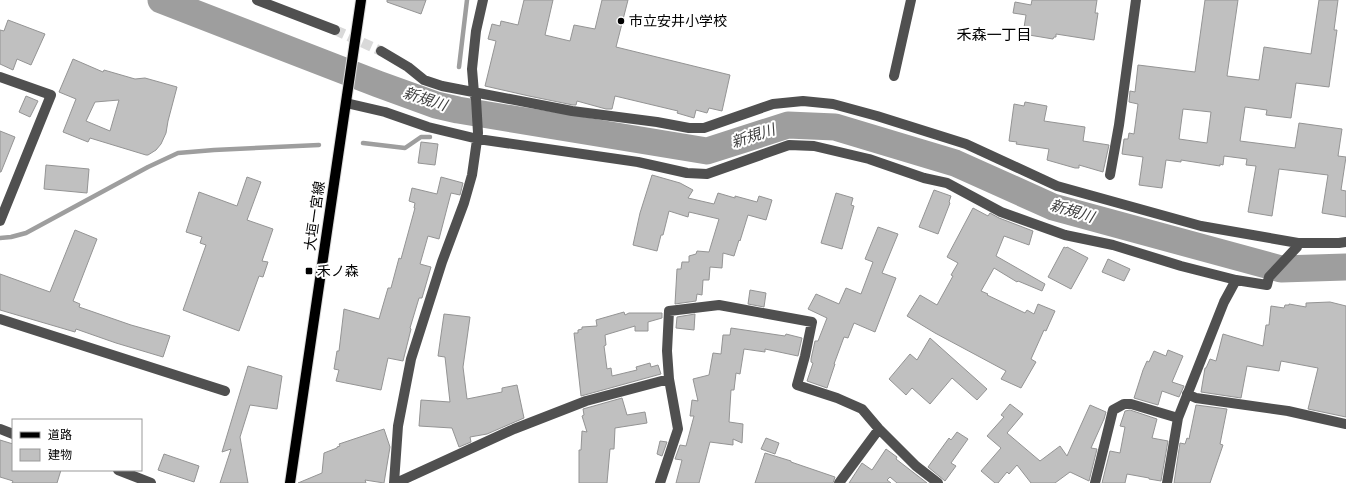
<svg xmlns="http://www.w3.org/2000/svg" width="1346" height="483" font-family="'Varela Round','Noto Sans JP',sans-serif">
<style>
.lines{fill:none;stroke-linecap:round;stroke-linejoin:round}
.stream{stroke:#9e9e9e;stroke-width:4.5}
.river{stroke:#9e9e9e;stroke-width:27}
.building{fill:#c0c0c0;stroke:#949494;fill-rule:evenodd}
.minor-tunnel{stroke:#d9d9d9;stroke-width:10;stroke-dasharray:10 5;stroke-linecap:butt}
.major-casing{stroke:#dbdbdb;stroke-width:12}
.minor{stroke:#505050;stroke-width:10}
.major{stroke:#000;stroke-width:10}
.poi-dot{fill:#000;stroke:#fff;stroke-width:1.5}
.labels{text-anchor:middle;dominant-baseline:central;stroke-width:4;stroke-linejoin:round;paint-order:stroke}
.poi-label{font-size:14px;fill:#000;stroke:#fff;text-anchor:start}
.street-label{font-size:14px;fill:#000;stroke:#fff}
.neighbourhood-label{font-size:15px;fill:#000;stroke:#fff}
.water-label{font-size:15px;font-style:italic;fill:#3f3f3f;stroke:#fff}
</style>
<rect width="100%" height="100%" fill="#fff"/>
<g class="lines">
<path class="stream" d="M459 67 467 0
M363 143 405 148 421 137H430
M0 238 11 237 26 233 148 167 178 153 214 150 319 145"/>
<path class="river" d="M161 0 378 84 436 105 458 110 707 151 788 125 835 127 955 163 1053 207 1281 269 1346 267"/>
</g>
<path class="building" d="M387 0H426L421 14 387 2Z
M524 0H553L545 35 570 41 574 25 595 29 602 0H628L616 47 730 75 722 111 709 108 707 113 696 110 694 118 677 113 678 111 615 96 612 109H606L577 101 576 105H573L529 96 485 86 496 41 488 39 492 24 500 26 501 21 518 25Z
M1032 0H1097L1095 13H1098L1094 40 1056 34V37H1054L1053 39 1023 34 1026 15 1013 13 1015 2 1031 5Z
M1205 0H1238L1227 76 1259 80 1264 47 1311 54 1319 0H1338L1334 30H1337L1329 87 1296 83 1291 118 1266 115 1267 110 1245 107 1240 141 1295 148 1299 123 1342 129 1338 156 1346 157 1341 190 1346 191V217L1322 213 1328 175 1279 169 1272 216 1248 212 1256 166 1246 165 1247 159 1224 156 1223 165 1220 164V166L1181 160V162L1166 160 1162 188 1139 185 1143 157 1122 154 1124 139H1128L1129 133 1134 134 1138 104 1129 102 1130 91 1135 92 1138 65 1195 72ZM1183 109 1211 112 1207 143 1179 139Z
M8 20 45 34 31 65 17 59 13 70 0 64V30L4 31Z
M73 59 103 72 104 70 135 79 145 78 177 87 168 121 166 133 161 144 156 150 148 155H146L90 138 88 142 63 132 76 99 59 92ZM119 100 110 131 86 121 95 102Z
M26 96 38 101 30 117 19 112Z
M1025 102 1047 106 1044 121 1085 127 1083 141 1109 145 1103 172 1079 165V168H1075L1047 160 1049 149 1016 144 1017 142 1009 141 1014 104 1024 106Z
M0 131 15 137 1 172H0Z
M421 142 438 144 435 165 418 163Z
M46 165 89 169 87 193 44 189Z
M652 175 680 183 693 190 688 198 714 204 718 193 735 198V196L757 202 759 196 772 200 766 220 748 215 740 241 739 240 734 256 723 253 722 268 710 267 709 280H703L702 295 697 294 696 301 675 304 677 269H681L682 262H689V256L696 254 697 251 709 252 719 219 689 212 688 217 669 211 663 235H661L657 251 633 245 640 213Z
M247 177 261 182 247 220 273 229 262 261 268 262 263 277 259 276 239 331 183 310 206 245 200 243 202 237 186 232 199 192 237 206Z
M441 177 463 183 460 195 451 193 439 239 428 236 420 264 431 267 422 298H419L410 328 411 329 403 361 388 358 381 390 336 381 339 370 334 369 337 351H339L344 309 379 319 388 288H391L399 258 401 259 415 208H414L415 203 409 201 412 188 437 194Z
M934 190 951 196 949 202 950 203 938 234 919 227Z
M836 193 853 198 851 205 854 206 842 249 821 243Z
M973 208 988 216 990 213 999 218 1033 231 1029 245 1004 236 996 256 1045 284 1042 291 1018 281 1017 282 994 268 981 291 988 294 987 295 1025 313 1027 310 1034 314 1038 304 1055 311 1046 331 1044 330 1031 359 1036 362 1021 388 1001 379 1006 371 935 333 907 316 920 295 937 305 953 276 951 275 958 263 947 257Z
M878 227 898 234 882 273 896 278 875 332 854 323 848 338 844 337 834 364H835L827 388 807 381 813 363 811 362V359L815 341H818L827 318 808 309 816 294 839 304 846 288 861 294 873 262 865 259Z
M75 230 97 239 73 301 80 304 79 307 131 325 170 336 163 357 116 343 76 329 75 332 0 310V274L50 292Z
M1064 247 1066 248 1067 247 1088 258 1071 289 1048 277Z
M1108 259 1130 269 1124 281 1102 272Z
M750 290 766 293 764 307 748 304Z
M1330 302 1346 306V417L1308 409 1318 368 1281 361 1279 371 1247 366 1241 398 1201 392 1205 368H1206L1210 359 1216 361 1223 334 1263 346 1266 325H1269L1271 306 1284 308 1285 305H1289V304L1306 307V303Z
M624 312 625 315 629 313H662V318L648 322V331H635V326L605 335 606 345 604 346 607 369 611 368 612 376 637 370 636 367 650 363 651 367 658 365 661 374 581 396 574 333H578V330L582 329V327L597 326 596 320Z
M444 314 470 317 463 367 467 399 502 392V388L517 385 524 418 487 434 470 437 471 442 459 447 452 428 419 426 421 400 450 402 445 357 438 356Z
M695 314 694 330 676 328 677 317Z
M731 328 785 336 786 334 802 338 798 356 765 349V352L744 349 740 374 736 373 734 390H731L729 422 743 424 742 443 733 439V445L710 442 699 483H676L682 460 675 459 680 445 686 446 694 416H690L692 400 698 401 693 379 709 375 713 353 721 354 723 335H730Z
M930 338 987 389 977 400 952 378 930 404 912 388 906 395 889 379 910 354 917 360Z
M1168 350 1183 356 1172 382 1184 386 1179 397 1162 391 1158 405 1134 398 1143 370 1147 361 1149 362 1154 351 1166 356Z
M248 366 282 376 277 409 250 405 240 437 248 483H220L231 449 222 452Z
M622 398 627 415 645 412 647 423 615 428 614 449H610L607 483H579V450H581L582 431 587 432 582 416 584 415 583 409Z
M1010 404 1023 414 1007 433 1040 461 1060 446 1067 456 1090 405 1106 412 1104 419 1091 448 1097 449 1089 481 1070 472 1055 483H1031L1017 465 1009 474 1007 472 998 483H995L981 471 1001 448 987 436 1004 417 1001 415Z
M1196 405 1227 409 1220 444 1223 445 1210 483H1174L1180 443 1185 444 1187 438 1189 439Z
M1130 410 1157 419 1152 438 1168 441 1161 481 1149 479V478L1127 474 1125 483H1102L1110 451 1120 453 1125 427 1120 426 1125 411Z
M384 429 390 447 384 483 365 480 366 483H298L322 473 324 453 337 448V447L340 446 339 444Z
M957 432 968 439 951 463 956 466 945 481 928 467 949 438 951 440Z
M766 438 779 443 775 454 761 449Z
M0 440 13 444V470H61L57 483H12L13 481 0 477Z
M660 441 667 442 662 456 657 454Z
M886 449 897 457 896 459 927 483H897L890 477 887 480 891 483H849L862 463 872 470Z
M765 453 791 461V462L835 477 833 483H755Z
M164 454 199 466 194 482 158 470Z"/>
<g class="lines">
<path class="minor-tunnel" d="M335 30 381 51"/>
<defs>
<path id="major" d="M290 483 361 0"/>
</defs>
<use href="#major" class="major-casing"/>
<path class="minor" d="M257 0 335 30
M381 51 408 67 424 80 442 86 572 111 657 122 689 128H704L773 104 803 101 833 104 877 116 966 144 1057 186 1201 226 1298 243H1339L1346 242
M894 76 911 0
M0 77 51 95 0 221
M346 103 385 112 428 127 478 139 638 162 687 173 707 174 789 145 814 146 869 159 924 178 947 183 1001 212 1065 235 1113 245 1181 266 1236 280 1267 285 1269 277 1297 247 1298 243
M1110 175 1119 125 1136 0
M0 319 225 391
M1187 394 1196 398 1288 411 1346 424
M0 429 13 434
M118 470 151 483
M394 483 398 426 411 359 442 262 464 203 472 175 478 133 476 99 474 93 472 69 476 31 483 0
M396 483 514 429 586 401 669 379
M660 483 678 429 669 379 667 351 669 311 719 305 812 322 805 356 797 385 837 398 862 409 879 429 916 466 938 483
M839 483 879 429
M1095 483 1113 410 1124 404H1131L1178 418
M1167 483 1178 418 1224 302 1236 280"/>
<use href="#major" class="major"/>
</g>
<g class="poi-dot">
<circle cx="621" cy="21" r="4"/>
<rect x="305" y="267" width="8" height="8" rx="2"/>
</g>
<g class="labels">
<g class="poi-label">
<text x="629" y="21">市立安井小学校</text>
<text x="317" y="271">禾ノ森</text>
</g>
<g class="street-label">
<text transform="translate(315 216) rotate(-82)">大垣一宮線</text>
</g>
<g class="neighbourhood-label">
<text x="994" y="35">禾森一丁目</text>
</g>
<g class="water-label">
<text transform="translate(425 99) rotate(18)">新規川</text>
<text transform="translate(753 136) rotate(-18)">新規川</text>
<text transform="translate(1072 211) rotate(17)">新規川</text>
</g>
</g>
<rect x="12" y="419" width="130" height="52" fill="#ffffff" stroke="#999999"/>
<rect x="20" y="432" width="20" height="6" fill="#000000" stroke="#999999"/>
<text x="48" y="439" font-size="12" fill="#000000">道路</text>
<rect x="20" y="449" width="20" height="12" fill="#c0c0c0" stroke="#999999"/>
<text x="48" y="459" font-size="12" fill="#000000">建物</text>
</svg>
